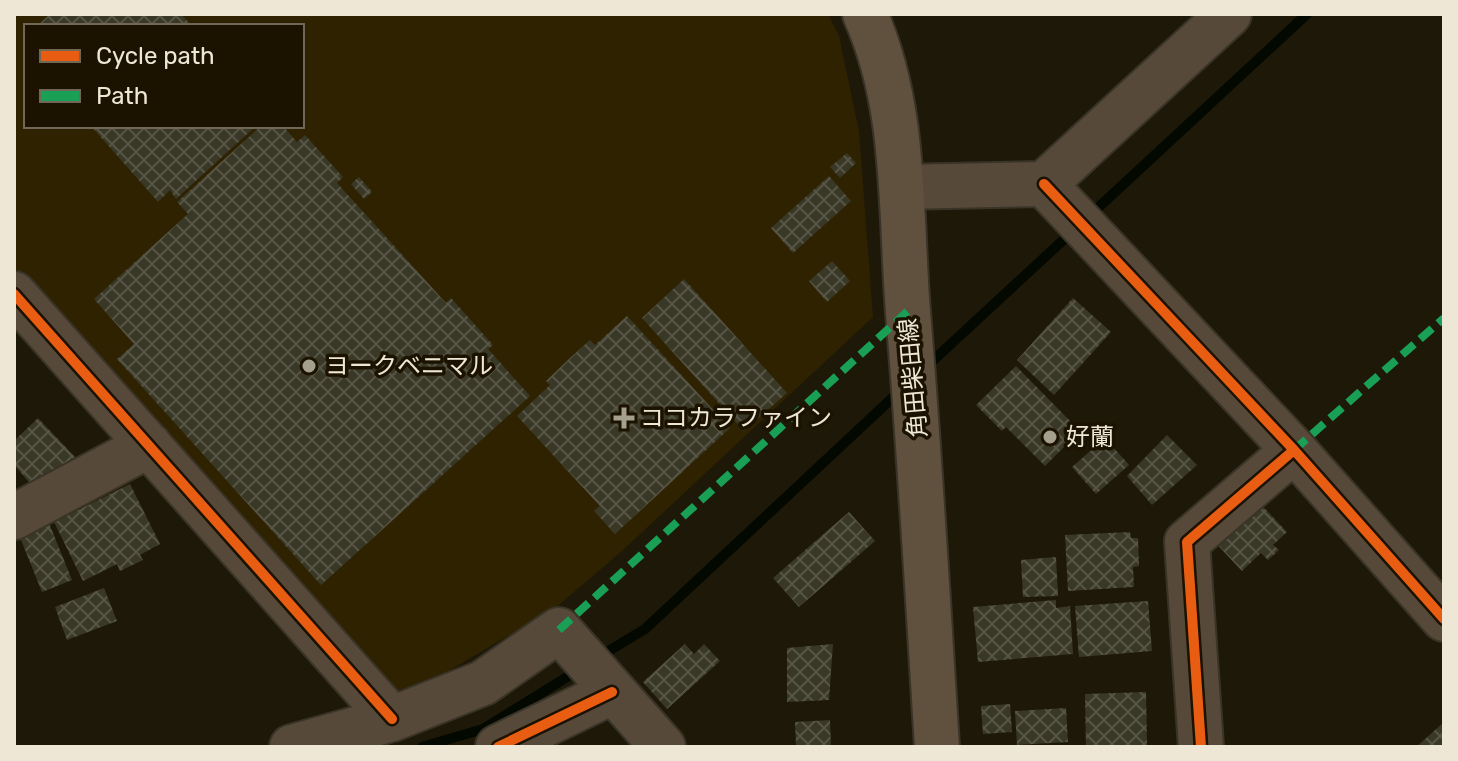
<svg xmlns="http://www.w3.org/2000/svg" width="1458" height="761" font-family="Rubik,'Noto Sans JP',sans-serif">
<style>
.built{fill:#2e2201;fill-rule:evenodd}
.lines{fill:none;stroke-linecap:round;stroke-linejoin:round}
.stream{stroke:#030901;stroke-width:10}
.building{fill:url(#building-cross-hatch)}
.minor-casing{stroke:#393427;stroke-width:48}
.major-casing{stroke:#393427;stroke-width:48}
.minor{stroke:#56493a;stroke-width:44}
.major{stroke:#60503e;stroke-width:44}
.quiet{stroke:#1a9f57;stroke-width:8;stroke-dasharray:16 8;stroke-linecap:butt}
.cycleway-casing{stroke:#1c1200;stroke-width:15}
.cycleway{stroke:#e95d12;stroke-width:10}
.poi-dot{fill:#a59f8e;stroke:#1c1200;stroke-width:3}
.labels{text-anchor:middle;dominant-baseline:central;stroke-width:7;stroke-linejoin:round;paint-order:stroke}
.poi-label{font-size:24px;fill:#eee7d6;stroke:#1c1200;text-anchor:start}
.street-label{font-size:24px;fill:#eee7d6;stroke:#1c1200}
</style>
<defs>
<pattern id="building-cross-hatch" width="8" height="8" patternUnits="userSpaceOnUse" patternTransform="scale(2)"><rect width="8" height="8" fill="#393726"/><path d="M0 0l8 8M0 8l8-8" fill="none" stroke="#565445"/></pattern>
</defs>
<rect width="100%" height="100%" fill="#1e1808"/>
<path class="built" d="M15 14H828L839 36 859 131 873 317 622 551 554 609 411 693 393 692 14 267ZM26 26H302V126H26Z"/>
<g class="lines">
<path class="stream" d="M1087 218 1307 14
M926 367 1073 231
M597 658 645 629 902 389
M422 747 483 729 580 669"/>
</g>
<path class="building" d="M50 14H181L192 26H37Z
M91 126H256L176 199 170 190 158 202Z
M261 126H283L297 142 305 135 343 177 337 183 446 303 451 298 493 345 488 349 530 396 321 585 117 359 134 344 94 299 188 214 177 202Z
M847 153 856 163 840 178 830 167Z
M829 176 851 201 793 253 771 228Z
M359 177 372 192 364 199 351 184Z
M832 261 850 281 827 302 809 281Z
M684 279 787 393 744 431 642 318Z
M1073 298 1111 332 1054 395 1017 360Z
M627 316 730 428 615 534 594 511 600 506 517 416 550 385 546 381 570 358 590 340 595 345Z
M1016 366 1080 431 1045 466 1006 427 1002 431 976 405Z
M38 418 75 457 35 489 14 465V441Z
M1167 435 1197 465 1152 505 1127 476Z
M1105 438 1129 465 1096 494 1072 467Z
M130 484 160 544 140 555 143 560 120 571 117 564 83 581 54 522Z
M1253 496 1287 532 1273 545 1279 550 1268 560 1261 553 1242 571 1210 537Z
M849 512 875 541 799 607 773 578Z
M49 523 72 580 42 592 19 535Z
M1130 532 1131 538H1138L1139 566 1133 567 1134 587 1068 591 1065 535Z
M1056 557 1058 596 1023 597 1021 560Z
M104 588 117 621 67 640 55 607Z
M1056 600V608L1070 606 1073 654 978 662 973 607Z
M1148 601 1152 651 1079 657 1075 606Z
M685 644 694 654 704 644 720 661 667 709 643 682Z
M833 644 829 700 787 702V648Z
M1146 692 1147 746 1086 747 1085 694Z
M1010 704 1012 732 983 734 981 706Z
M1066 708 1068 742 1017 745 1015 711Z
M830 720 831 747H796L795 722Z
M1444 722V747H1416Z"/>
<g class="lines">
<defs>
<path id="minor" d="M1044 184 1294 450 1444 619
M902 187 1044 184 1229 14
M14 294 392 719
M14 517 149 445
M292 747 392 719 483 683 559 630 663 747
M498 747 612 692
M1201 747 1187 542 1294 450"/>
<path id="major" d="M865 14C907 108 900 211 908 312 920 457 928 602 937 747"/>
</defs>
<use href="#minor" class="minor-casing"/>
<use href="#major" class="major-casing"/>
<use href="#minor" class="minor"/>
<use href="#major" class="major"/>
<path class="quiet" d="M1294 450 1444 318
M559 630 908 311"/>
<defs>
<path id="cycleway" d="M1044 184 1294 450 1444 619
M14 294 392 719
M498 747 612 692
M1201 747 1187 542 1294 450"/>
</defs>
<use href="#cycleway" class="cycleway-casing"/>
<use href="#cycleway" class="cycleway"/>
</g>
<g class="poi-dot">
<circle cx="309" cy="366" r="8"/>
<path d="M620 406h8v8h8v8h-8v8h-8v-8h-8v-8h8z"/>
<circle cx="1050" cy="437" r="8"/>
</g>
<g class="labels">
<g class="poi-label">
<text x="325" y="366">ヨークベニマル</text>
<text x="640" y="418">ココカラファイン</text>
<text x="1066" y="437">好蘭</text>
</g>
<g class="street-label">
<text transform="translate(913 378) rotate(-95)">角田柴田線</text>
</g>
</g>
<rect width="1458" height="761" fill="none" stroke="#eee7d6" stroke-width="32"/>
<rect x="24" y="24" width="280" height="104" fill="#1c1200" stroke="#706756" stroke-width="2"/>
<rect x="40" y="50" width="40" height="12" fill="#e95d12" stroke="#706756" stroke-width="2"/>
<text x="96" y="64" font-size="24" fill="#eee7d6">Cycle path</text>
<rect x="40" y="90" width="40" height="12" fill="#1a9f57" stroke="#706756" stroke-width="2"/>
<text x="96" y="104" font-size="24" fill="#eee7d6">Path</text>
</svg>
